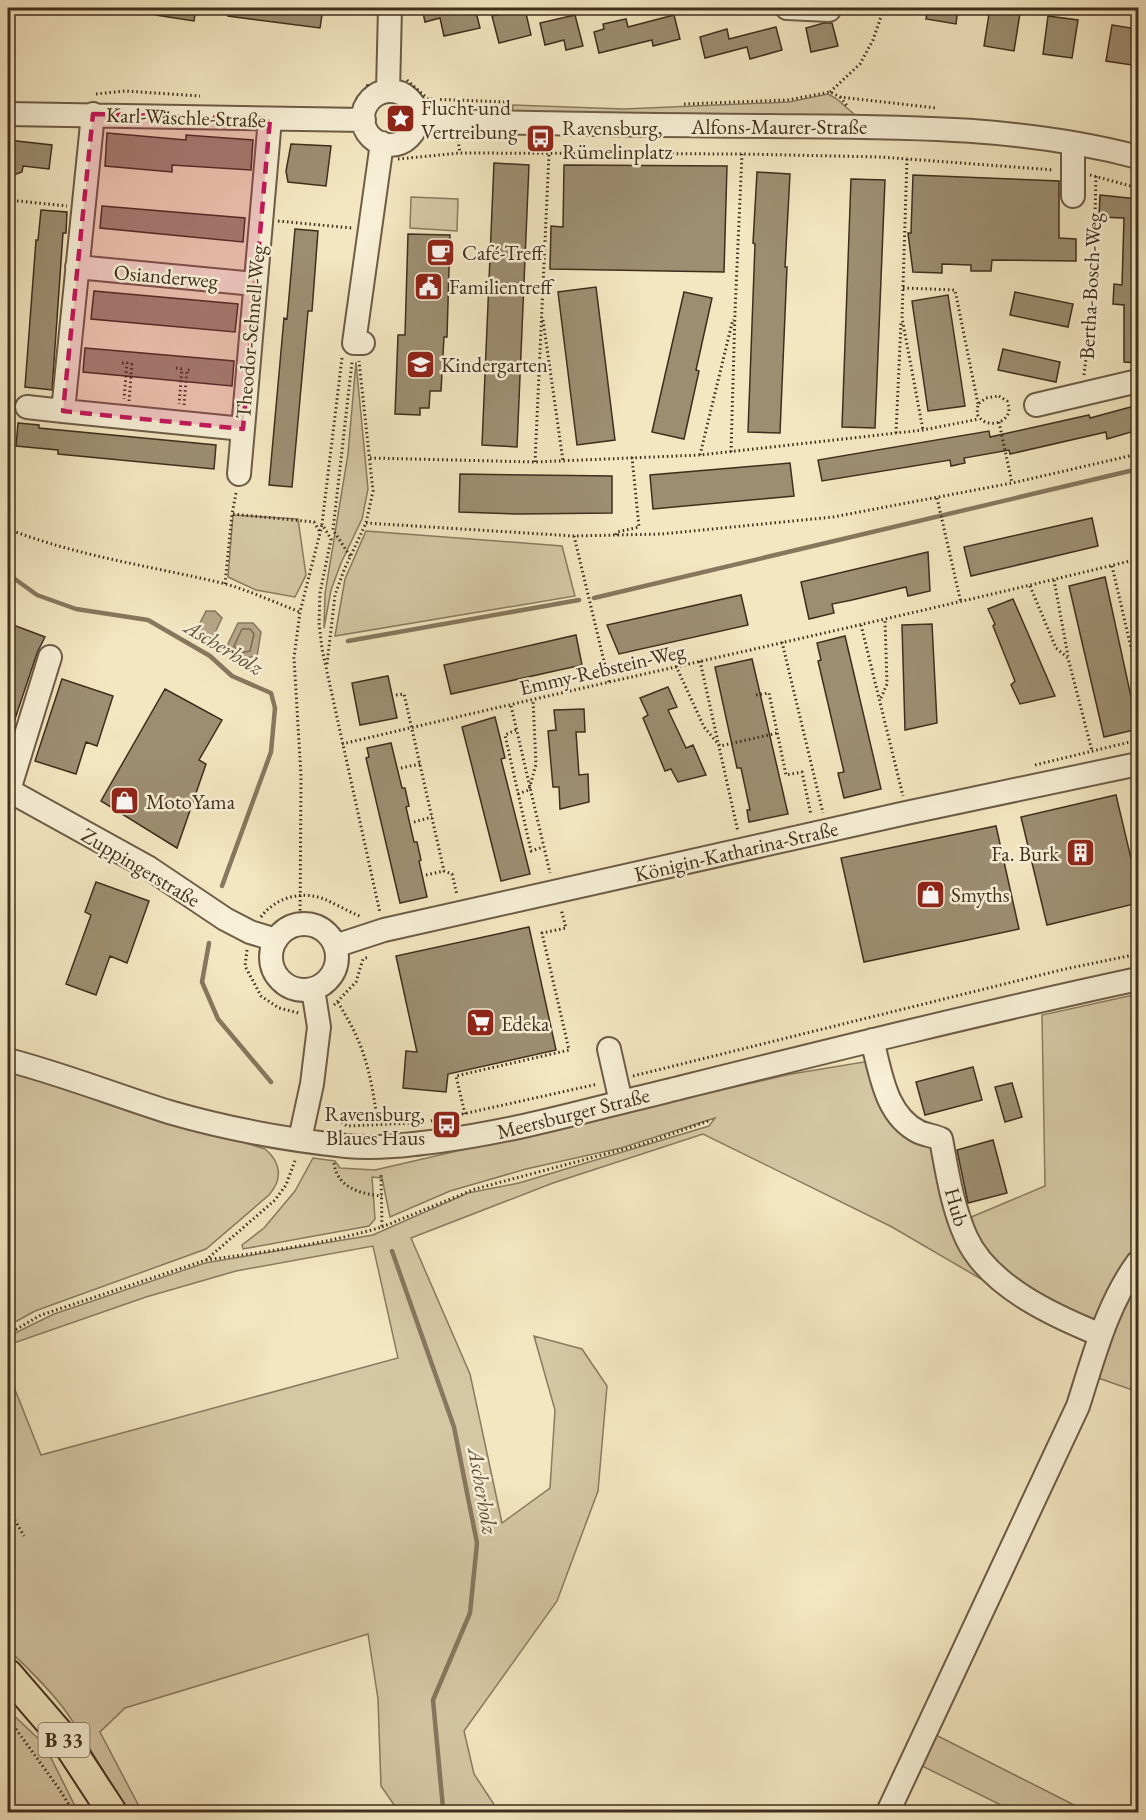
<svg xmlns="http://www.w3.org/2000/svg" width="1146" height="1820" font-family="'EB Garamond',serif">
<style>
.green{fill:#d5c7a4;stroke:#8a7a60;stroke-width:1.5}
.water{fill:#b6a789;stroke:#87775e;stroke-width:1.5}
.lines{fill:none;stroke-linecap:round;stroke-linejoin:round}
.shore{stroke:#7b6a53;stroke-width:1.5}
.stream{stroke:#87775e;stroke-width:4.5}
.building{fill:#9d8e72;stroke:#402e1d;stroke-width:1.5}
.minor-casing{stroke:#6d5c46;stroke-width:26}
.major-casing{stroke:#402e1d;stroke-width:32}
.path{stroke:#402e1d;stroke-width:3;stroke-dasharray:1.5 3;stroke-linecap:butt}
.minor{stroke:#f7efd6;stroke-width:22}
.major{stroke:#f3e6c0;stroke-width:28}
.marked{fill:#c2185b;fill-opacity:0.2;stroke:#c2185b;stroke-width:4.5;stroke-dasharray:12 8;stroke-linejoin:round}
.labels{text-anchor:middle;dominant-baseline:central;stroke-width:5;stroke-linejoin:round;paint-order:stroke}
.shield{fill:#f7efd6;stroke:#776854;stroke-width:1.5}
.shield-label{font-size:20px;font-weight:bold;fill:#402e1d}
.poi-label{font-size:21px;fill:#402e1d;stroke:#f7efd6;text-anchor:start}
.street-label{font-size:21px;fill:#402e1d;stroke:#f7efd6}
.water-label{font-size:22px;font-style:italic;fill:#63523d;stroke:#f7efd6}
</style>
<rect width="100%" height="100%" fill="#f3e6c0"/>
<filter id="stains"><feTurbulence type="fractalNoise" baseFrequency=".00333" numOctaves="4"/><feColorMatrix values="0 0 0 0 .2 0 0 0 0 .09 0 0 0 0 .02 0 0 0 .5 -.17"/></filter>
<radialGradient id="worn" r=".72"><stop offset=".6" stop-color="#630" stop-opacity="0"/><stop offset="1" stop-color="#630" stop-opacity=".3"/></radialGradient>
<path class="green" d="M828 94 837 99 856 116 512 114 513 105 624 109 789 102Z
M411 197 458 199 457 231 410 228Z
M356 362 368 489 362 519 341 563 331 590 324 628 325 594 348 454Z
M233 515 298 519 306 575 295 597 256 590 228 577Z
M366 531 562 546 575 596 335 636 345 579Z
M1138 994V1247L1105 1295 1095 1320 1085 1323 993 1268 969 1218 1045 1186 1042 1015Z
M870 1061 931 1147 950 1209 1017 1300 892 1227 703 1134 553 1183 411 1238 470 1374 502 1523 550 1488 555 1410 534 1336 582 1349 607 1386 598 1491 557 1601 464 1731 474 1774 499 1812H399L381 1786 378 1699 368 1634 125 1708 100 1732 142 1812H127C108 1779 89 1745 67 1713 51 1690 28 1669 8 1649V1372L41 1455 398 1358 373 1246 236 1271 146 1297 14 1343 15 1333 54 1314 205 1263 373 1235 468 1193 519 1183 709 1126 715 1118 621 1148 526 1169 450 1191 390 1217 382 1178 372 1177 375 1219 369 1226 243 1249 242 1245 264 1228 295 1191 313 1158 335 1161 340 1168 375 1170 791 1074Z
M8 1071 265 1149C281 1162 283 1179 269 1195L206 1249 35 1311 8 1326Z
M1138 1275V1392L1098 1378 1107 1335Z
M8 1710 44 1744 78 1812H8Z
M930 1732 1088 1812H1015L918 1764Z"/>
<path class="water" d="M206 611H215L222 618 212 639 199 638 196 631Z
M238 623H253L261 632 257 656 237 659 227 646Z"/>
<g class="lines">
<path class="shore" d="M242 629H250L254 634 250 651 240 653 234 646Z"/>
<path class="stream" d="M8 574 37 595 76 609 148 620 210 656 232 676 271 693 275 708 271 752 222 886
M594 598 1138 469
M348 641 579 600
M209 943 202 982 218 1019 271 1082
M392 1251 454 1427 477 1543 470 1613 433 1700 443 1808 447 1812"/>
</g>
<path class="building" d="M157 8H196L194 21 156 15Z
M229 8H323L320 28 228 16Z
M422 8H475L480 28 444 36 440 18 425 22Z
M928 8H958L956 24 926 19Z
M990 8 1020 13 1014 51 984 46Z
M525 9 531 35 499 43 492 16Z
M575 15 583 46 566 50 564 40 545 45 540 23Z
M674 15 680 39 653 46 652 40 599 53 594 32 604 29 603 24 626 19 628 27Z
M1048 16 1078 20 1072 58 1043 54Z
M824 23H832L838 46 811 52 806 28Z
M1112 25 1137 29 1132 65 1106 61Z
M776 27 782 50 750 59 747 47 705 58 700 37 727 29 729 39Z
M107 133 186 140V135L253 140 251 170 172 165V172L105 166Z
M8 140 52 145 49 169 23 166 22 172 8 177Z
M291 144 331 146 326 186 288 182 286 171Z
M494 163 529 165 517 447 482 445Z
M564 165 727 166 724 272 550 269 551 226 563 227Z
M757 172 790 174 785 267H787L780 433 748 432 755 244 753 243Z
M913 175 1059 181V238L1076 239V261L992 260 991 271H971V265L942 264V273L913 272 908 233H911Z
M851 179 885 180 875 428 842 427Z
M1100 195 1138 199V363L1124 362V305L1113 304 1114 284 1122 285 1124 218 1099 217Z
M102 206 245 218 243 242 100 228Z
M41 210 67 212 66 233H63L52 390 25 387 36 240H38Z
M295 229 318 231 312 311H308L292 487 269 485 284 318 287 319Z
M408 234 450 235 447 337H444L441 391H430L429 408H420V415L395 414 398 335H405Z
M596 287 615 440 577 445 558 292Z
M94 291 238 304 235 332 91 319Z
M684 292 712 298 696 370 699 371 684 439 652 432Z
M1015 292 1073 304 1068 327 1010 315Z
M948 295 965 406 928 411 912 301Z
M85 348 234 361 232 386 83 372Z
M1003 349 1060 362 1056 382 998 370Z
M1138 405V430L1107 439 1106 432 1010 454 1009 450 964 458 965 463 951 466 950 460 822 481 818 460 989 431 990 437 1089 415 1090 418Z
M18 423 39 425V428L216 445 214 469 58 454V450L16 446Z
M790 463 794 496 653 509 650 475Z
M460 474 612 476V513L518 514 459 512Z
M1092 518 1098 546 971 576 964 547Z
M928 552 930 591 908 596 906 587 852 600 832 604 834 613 809 619 801 582Z
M1105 577 1138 729 1104 737 1069 586Z
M741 595 748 625 619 654 607 625Z
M1013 599 1055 696 1020 704 1011 685 1015 681 993 626 995 624 988 609Z
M8 623 45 637 37 653 9 737H8Z
M932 624 937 723 905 730 902 625Z
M576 635 582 665 451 694 444 665Z
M845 636 881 789 844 798 838 773 844 772 818 661 821 660 817 643Z
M752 659 788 814 749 822 747 810H750L741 768H737L715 667Z
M388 676 397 718 360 725 352 683Z
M62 679 113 696 97 746 86 742 76 774 35 761Z
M668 687 677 707 668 710 686 748 693 745 706 775 678 782 671 769 665 771 643 718 648 715 640 698Z
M165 689 222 720 199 760 206 764 177 848 101 801Z
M584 709 585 732H576L579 775 588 774 589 802 560 809 559 787H553L548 731 556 730 554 710Z
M495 717 505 758 501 759 530 874 501 881 462 727Z
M391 743 402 788H405L409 806 406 807 414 842H417L421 860 419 861 427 897 400 903 366 758 369 757 367 748Z
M1116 795 1138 888V903L1047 925 1021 817Z
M996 826 1019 929 864 962 841 858Z
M96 882 149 901 127 963 110 956 96 995 66 984 91 915 85 912Z
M529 927 556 1050 448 1074 446 1092 403 1088 406 1051 417 1052 396 956Z
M973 1067 982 1100 925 1115 916 1082Z
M1012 1083 1022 1117 1005 1122 995 1087Z
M993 1140 1007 1193 968 1203 957 1150Z"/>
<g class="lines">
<defs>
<path id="minor" d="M787 8 829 10
M388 91 390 8
M363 118a27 27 0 1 1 54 0a27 27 0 1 1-54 0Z
M8 114 364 120
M93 114 63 411 243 429 270 119
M417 120C534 124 651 125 768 126 891 127 1018 125 1138 157
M1073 196V143
M77 267 255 284
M363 343H354L382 143
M1036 405 1138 381
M27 407 63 411
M239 474 243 429
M8 790 149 868 225 919 250 932 276 940
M9 790 50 657
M271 957a33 33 0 1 1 66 0a33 33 0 1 1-66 0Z
M335 946 384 930 906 813 1138 764
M872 1040C881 1073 885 1115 919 1132 926 1135 934 1136 941 1139 947 1171 952 1206 966 1237 988 1286 1054 1316 1101 1335
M609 1049 621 1102
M8 1060C62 1074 115 1095 169 1112 224 1128 289 1140 346 1146 377 1149 408 1145 439 1141 517 1131 591 1109 667 1091 824 1052 980 1013 1138 979
M300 1139 312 1084 319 1027 313 989
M888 1812 1078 1406C1094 1356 1107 1304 1138 1262"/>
<path id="major" d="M8 1674 65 1740 112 1812"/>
</defs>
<use href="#minor" class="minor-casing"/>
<use href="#major" class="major-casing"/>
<path class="path" d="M847 9 875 8
M407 80 428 99 507 102
M830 92 860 64 873 40 884 8
M96 94 125 91 200 96
M840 97 848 107
M357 100 365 93 368 84
M684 104 788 100 830 92 840 97 936 108
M458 140 460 153
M398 159 460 153 742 154 881 157 1054 170
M907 159 902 318 923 430
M1090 175 1138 188
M8 200 67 206
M278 221 352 228
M903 288 955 290 978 404
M543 320 563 461
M342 358 322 524 331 539 320 593 319 623 322 649 380 913
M122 363H127L124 399
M176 368 182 369 179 404
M1084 375 1093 299 1096 176
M999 396 1007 401C1017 422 986 432 977 414L978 404 986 398Z
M129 401 132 364H135
M184 405 187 370H191
M999 422 1012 483
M896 433 901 323
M731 452 735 312 742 154
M700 455 733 319
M370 458 535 462 700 455 923 430 979 419
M535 462 549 153
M236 493 232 514 314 522 320 532
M937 498 961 603
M366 523 574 536 662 534 833 517 1012 483 1138 454
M8 529C77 556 150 566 222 583 248 590 274 602 300 612
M616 535 617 532 639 527 632 457
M574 536 609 682
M350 556 333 530 352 362
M1112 566 1138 678
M1054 580 1068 656
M225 584 232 514
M1030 586 1056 648 1068 658 1092 751
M861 625 903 796
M782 642 823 813
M700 661 738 832
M327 664 335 595 344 570 366 523 373 491 359 361
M676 666 704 727 720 746 777 733
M396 695 404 694 444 871 452 874 457 895
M756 695 769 693 786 775 802 772 811 815
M881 698 887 684 885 620
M511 706 550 873
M516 730 505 735 531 851 543 847
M342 744C607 681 873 624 1138 559
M1035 765 1138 740
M401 768 420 764
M518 794 529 790 536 764 533 700
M414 822 432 817
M426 875 444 871
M261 917C275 898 301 890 324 899 336 904 349 912 362 917
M300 924 301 776 294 658 300 612 322 525
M247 950 245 966 261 996 279 1008 299 1013
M338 1002C345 1015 353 1027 358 1040 369 1065 373 1091 377 1118
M334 1005 356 982 363 959 369 957
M633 1076 1065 969 1138 954
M328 1105 333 1116 347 1126 413 1123
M465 1114 456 1076 569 1050 542 933 566 928 561 909
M431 1121 598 1084
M334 1163C337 1188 361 1194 382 1196
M382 1227 475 1189 643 1144 711 1120
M206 1260C265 1252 325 1244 382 1227L381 1174
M8 1334 41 1315 206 1260 275 1200 286 1185 296 1158
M8 1508 24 1536
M8 1718 57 1786 74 1812"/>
<use href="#minor" class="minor"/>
<use href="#major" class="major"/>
</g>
<path class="marked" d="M93 114 270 119 243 429 63 411Z"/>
<defs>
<symbol id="sight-square" viewBox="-11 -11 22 22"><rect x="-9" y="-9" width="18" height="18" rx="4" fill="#8f2418" stroke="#f7efd6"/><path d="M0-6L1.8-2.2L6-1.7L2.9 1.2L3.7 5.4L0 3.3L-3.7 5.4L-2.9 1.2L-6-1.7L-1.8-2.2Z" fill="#fff"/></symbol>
<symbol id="bus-square" viewBox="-11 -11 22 22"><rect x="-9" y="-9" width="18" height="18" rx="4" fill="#8f2418" stroke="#f7efd6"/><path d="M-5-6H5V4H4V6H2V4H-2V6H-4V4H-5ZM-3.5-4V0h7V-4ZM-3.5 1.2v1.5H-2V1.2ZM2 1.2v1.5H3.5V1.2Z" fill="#fff"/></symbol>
<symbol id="cafe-square" viewBox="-11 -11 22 22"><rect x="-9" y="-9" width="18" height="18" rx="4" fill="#8f2418" stroke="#f7efd6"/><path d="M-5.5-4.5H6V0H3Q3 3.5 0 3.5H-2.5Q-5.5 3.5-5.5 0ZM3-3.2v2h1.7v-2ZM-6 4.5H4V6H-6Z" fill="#fff"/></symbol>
<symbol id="civic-square" viewBox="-11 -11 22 22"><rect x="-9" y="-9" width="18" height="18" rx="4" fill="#8f2418" stroke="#f7efd6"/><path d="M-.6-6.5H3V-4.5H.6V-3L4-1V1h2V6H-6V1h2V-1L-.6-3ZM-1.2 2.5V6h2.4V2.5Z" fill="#fff"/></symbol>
<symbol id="school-square" viewBox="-11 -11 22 22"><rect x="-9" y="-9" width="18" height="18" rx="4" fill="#8f2418" stroke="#f7efd6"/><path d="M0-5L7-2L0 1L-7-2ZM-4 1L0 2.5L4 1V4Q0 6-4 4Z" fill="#fff"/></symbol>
<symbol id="shop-square" viewBox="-11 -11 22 22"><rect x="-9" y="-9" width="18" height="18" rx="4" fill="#8f2418" stroke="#f7efd6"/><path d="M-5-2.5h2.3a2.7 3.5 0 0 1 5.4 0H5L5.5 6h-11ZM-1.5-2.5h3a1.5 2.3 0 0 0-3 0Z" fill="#fff"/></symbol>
<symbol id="building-square" viewBox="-11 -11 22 22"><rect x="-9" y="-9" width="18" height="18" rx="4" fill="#8f2418" stroke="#f7efd6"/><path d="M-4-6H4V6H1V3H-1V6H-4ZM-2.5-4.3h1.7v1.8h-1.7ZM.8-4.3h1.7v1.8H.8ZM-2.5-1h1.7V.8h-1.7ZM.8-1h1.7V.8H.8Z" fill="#fff"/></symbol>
<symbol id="supermarket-square" viewBox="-11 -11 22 22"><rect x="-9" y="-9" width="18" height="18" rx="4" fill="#8f2418" stroke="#f7efd6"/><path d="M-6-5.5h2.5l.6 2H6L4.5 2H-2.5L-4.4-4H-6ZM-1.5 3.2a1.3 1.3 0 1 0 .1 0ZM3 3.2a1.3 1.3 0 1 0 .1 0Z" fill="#fff"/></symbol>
</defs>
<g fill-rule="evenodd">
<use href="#sight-square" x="384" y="102" width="33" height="33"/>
<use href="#bus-square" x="524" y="122" width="33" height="33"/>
<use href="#cafe-square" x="424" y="236" width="33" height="33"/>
<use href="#civic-square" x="412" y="270" width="33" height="33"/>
<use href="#school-square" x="404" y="348" width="33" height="33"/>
<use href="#shop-square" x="108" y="784" width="33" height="33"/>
<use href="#building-square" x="1064" y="836" width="33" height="33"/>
<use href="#shop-square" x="914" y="878" width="33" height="33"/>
<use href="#supermarket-square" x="464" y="1006" width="33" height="33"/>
<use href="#bus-square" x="430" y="1108" width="33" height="33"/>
</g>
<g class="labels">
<rect class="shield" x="38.5" y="1723" width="51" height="34" rx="4.5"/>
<g class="shield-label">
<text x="64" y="1740">B 33</text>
</g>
<g class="poi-label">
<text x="421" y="107">Flucht und<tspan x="421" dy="24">Vertreibung</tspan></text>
<text x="562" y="127">Ravensburg,<tspan x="562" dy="24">Rümelinplatz</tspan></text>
<text x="462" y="252">Café-Treff</text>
<text x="449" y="286">Familientreff</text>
<text x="441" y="364">Kindergarten</text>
<text x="146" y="801">MotoYama</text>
<text x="1059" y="853" text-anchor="end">Fa. Burk</text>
<text x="951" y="894">Smyths</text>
<text x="501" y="1023">Edeka</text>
<text x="425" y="1113" text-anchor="end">Ravensburg,<tspan x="425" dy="24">Blaues Haus</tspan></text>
</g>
<g class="street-label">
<text transform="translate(186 117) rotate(2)">Karl-Wäschle-Straße</text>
<text x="779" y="126">Alfons-Maurer-Straße</text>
<text transform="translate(166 276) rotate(5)">Osianderweg</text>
<text transform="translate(1090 286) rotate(-87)">Bertha-Bosch-Weg</text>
<text transform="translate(250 332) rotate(-85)">Theodor-Schnell-Weg</text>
<text transform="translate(602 669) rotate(-13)">Emmy-Rebstein-Weg</text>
<text transform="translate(736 851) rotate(-13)">Königin-Katharina-Straße</text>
<text transform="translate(141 867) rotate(31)">Zuppingerstraße</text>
<text transform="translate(573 1113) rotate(-14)">Meersburger Straße</text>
<text transform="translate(957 1207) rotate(74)">Hub</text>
</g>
<g class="water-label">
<text transform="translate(224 647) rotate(31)">Ascherholz</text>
<text transform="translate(483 1491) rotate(80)">Ascherholz</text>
</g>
</g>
<rect width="1146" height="1820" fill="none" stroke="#f3e6c0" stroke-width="30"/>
<rect x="9" y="9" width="1128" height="1802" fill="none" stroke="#402e1d" stroke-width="3"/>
<rect x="15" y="15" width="1116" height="1790" fill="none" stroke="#402e1d" stroke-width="1.5"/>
<rect width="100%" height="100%" filter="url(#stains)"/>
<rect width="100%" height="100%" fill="url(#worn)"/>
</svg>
